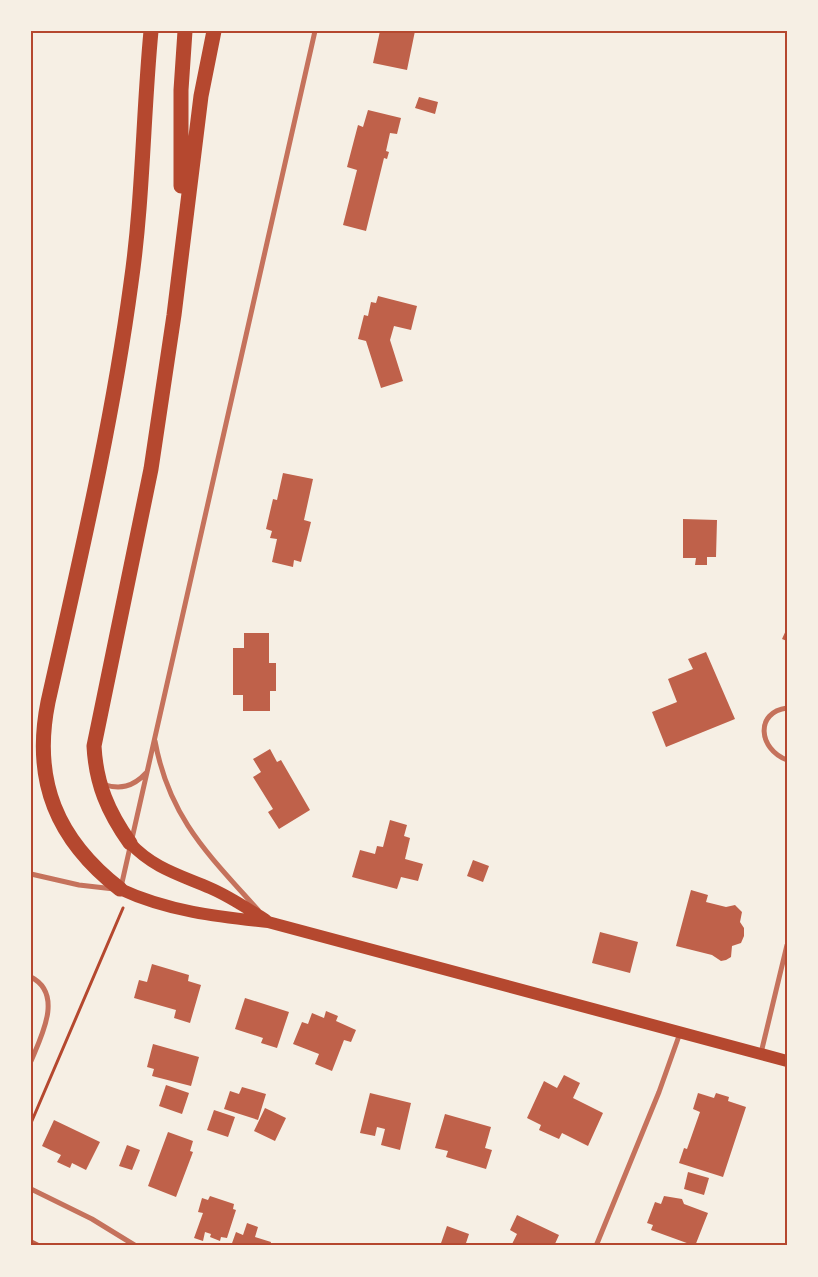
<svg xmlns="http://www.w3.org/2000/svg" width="818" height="1277" font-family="'Varela Round',sans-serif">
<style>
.building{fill:#bf614a}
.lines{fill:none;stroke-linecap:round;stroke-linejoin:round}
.path{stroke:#b5482f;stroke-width:3}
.minor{stroke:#c5725c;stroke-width:5}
.primary{stroke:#b5482f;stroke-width:12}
.motorway{stroke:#b5482f;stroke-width:15}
.neatline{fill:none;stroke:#b5482f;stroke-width:2}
</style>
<rect width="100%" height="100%" fill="#f6efe4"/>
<path class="building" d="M380 31H415L407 70 373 63Z
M419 97 438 102 435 114 415 108Z
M368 110 401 118 397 134 390 133 386 151 389 152 387 159 384 158 366 231 343 225 357 170 347 167 358 125 363 127Z
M378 296 417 306 411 330 394 326 390 340 403 381 381 388 366 341 358 339 364 315 368 316 371 302 376 303Z
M283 473 313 479 304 520 311 522 301 562 294 560 293 567 272 562 277 539 270 538 272 531 266 529 273 499 277 500Z
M683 519 717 520 716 557H707V565H695L696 558H683Z
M787 628V641L782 639Z
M244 633H269V663H276V691H270V711H243V695H233V648H244Z
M706 652 735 719 666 747 652 712 677 702 668 679 693 669 688 659Z
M270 749 277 762 281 760 310 810 279 829 268 812 273 809 253 777 261 772 253 759Z
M390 820 407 825 404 836 410 838 405 859 423 864 418 881 401 877 397 889 352 877 360 850 375 854 377 846 383 847Z
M473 860 489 866 483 882 467 876Z
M691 890 708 895 706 902 726 907 735 905 742 912 740 922 744 928V936L741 943 732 946 731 957 726 960 721 961 712 955 676 946Z
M600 932 638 942 630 973 592 963Z
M152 964 189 975 188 981 201 985 190 1023 174 1018 176 1010 134 998 139 980 147 982Z
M245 998 289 1012 277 1048 261 1043 263 1038 235 1029Z
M326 1011 338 1016 336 1021 356 1030 351 1042 344 1040 332 1071 315 1064 319 1054 293 1044 302 1022 308 1024 312 1013 324 1018Z
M153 1044 199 1057 191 1086 152 1076 154 1069 147 1067Z
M564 1075 580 1083 573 1098 603 1113 588 1146 562 1133 559 1139 539 1130 541 1125 527 1118 544 1081 557 1088Z
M166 1085 189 1093 182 1114 159 1106Z
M242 1087 266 1094 258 1120 224 1109 230 1091 239 1094Z
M370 1093 411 1103 400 1150 381 1145 385 1129 377 1127 375 1136 360 1133Z
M698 1093 714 1098 716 1093 729 1097 728 1101 746 1107 723 1177 679 1163 684 1148 687 1149 700 1112 693 1109Z
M265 1108 286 1118 275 1141 254 1131Z
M214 1110 235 1117 228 1137 207 1130Z
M445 1114 491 1127 485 1148 492 1150 486 1169 446 1157 448 1151 435 1148Z
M54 1120 100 1142 86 1170 72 1163 70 1168 57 1162 61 1155 42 1146Z
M168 1132 193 1141 190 1151 193 1152 176 1197 148 1186Z
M127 1145 140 1150 132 1170 119 1166Z
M688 1172 709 1178 704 1195 684 1189Z
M210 1196 234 1204 233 1209 236 1210 227 1238 221 1237 220 1241 210 1237 211 1234 205 1232 203 1241 194 1238 203 1213 198 1212 202 1198 208 1200Z
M664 1196 682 1199 684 1204 708 1213 695 1246 651 1230 653 1225 647 1223 655 1202 661 1204Z
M517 1215 559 1235 554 1246H511L517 1234 510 1230Z
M247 1223 258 1227 255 1237 271 1242 270 1246H231L236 1232 243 1235Z
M447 1226 469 1234 465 1246H440Z
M31 1239 45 1246H31Z"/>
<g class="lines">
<path class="path" d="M31 1123 123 908"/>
<path class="minor" d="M787 708C755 712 758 749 787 760
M155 741C169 818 209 855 258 910
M102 784C120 790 133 787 146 773
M31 874 79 885 114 889
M121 887 315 31
M31 977C64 994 41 1037 31 1061
M761 1053 787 945
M31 1189 92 1219 136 1246
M596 1246 659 1092 680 1033"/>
<path class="primary" d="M130 843C153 868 180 875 210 888 229 896 248 909 266 920
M120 889C167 911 218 917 268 922L787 1061"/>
<path class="motorway" d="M181 186V90L185 31
M130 843C108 812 96 784 94 746L151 469 174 315 201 96 214 31
M120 889C57 840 32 781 48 702 79 563 112 425 131 283 143 200 143 115 151 31"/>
</g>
<rect width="818" height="1277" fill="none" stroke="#f6efe4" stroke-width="65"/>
<rect x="32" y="32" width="754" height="1212" class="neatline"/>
</svg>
